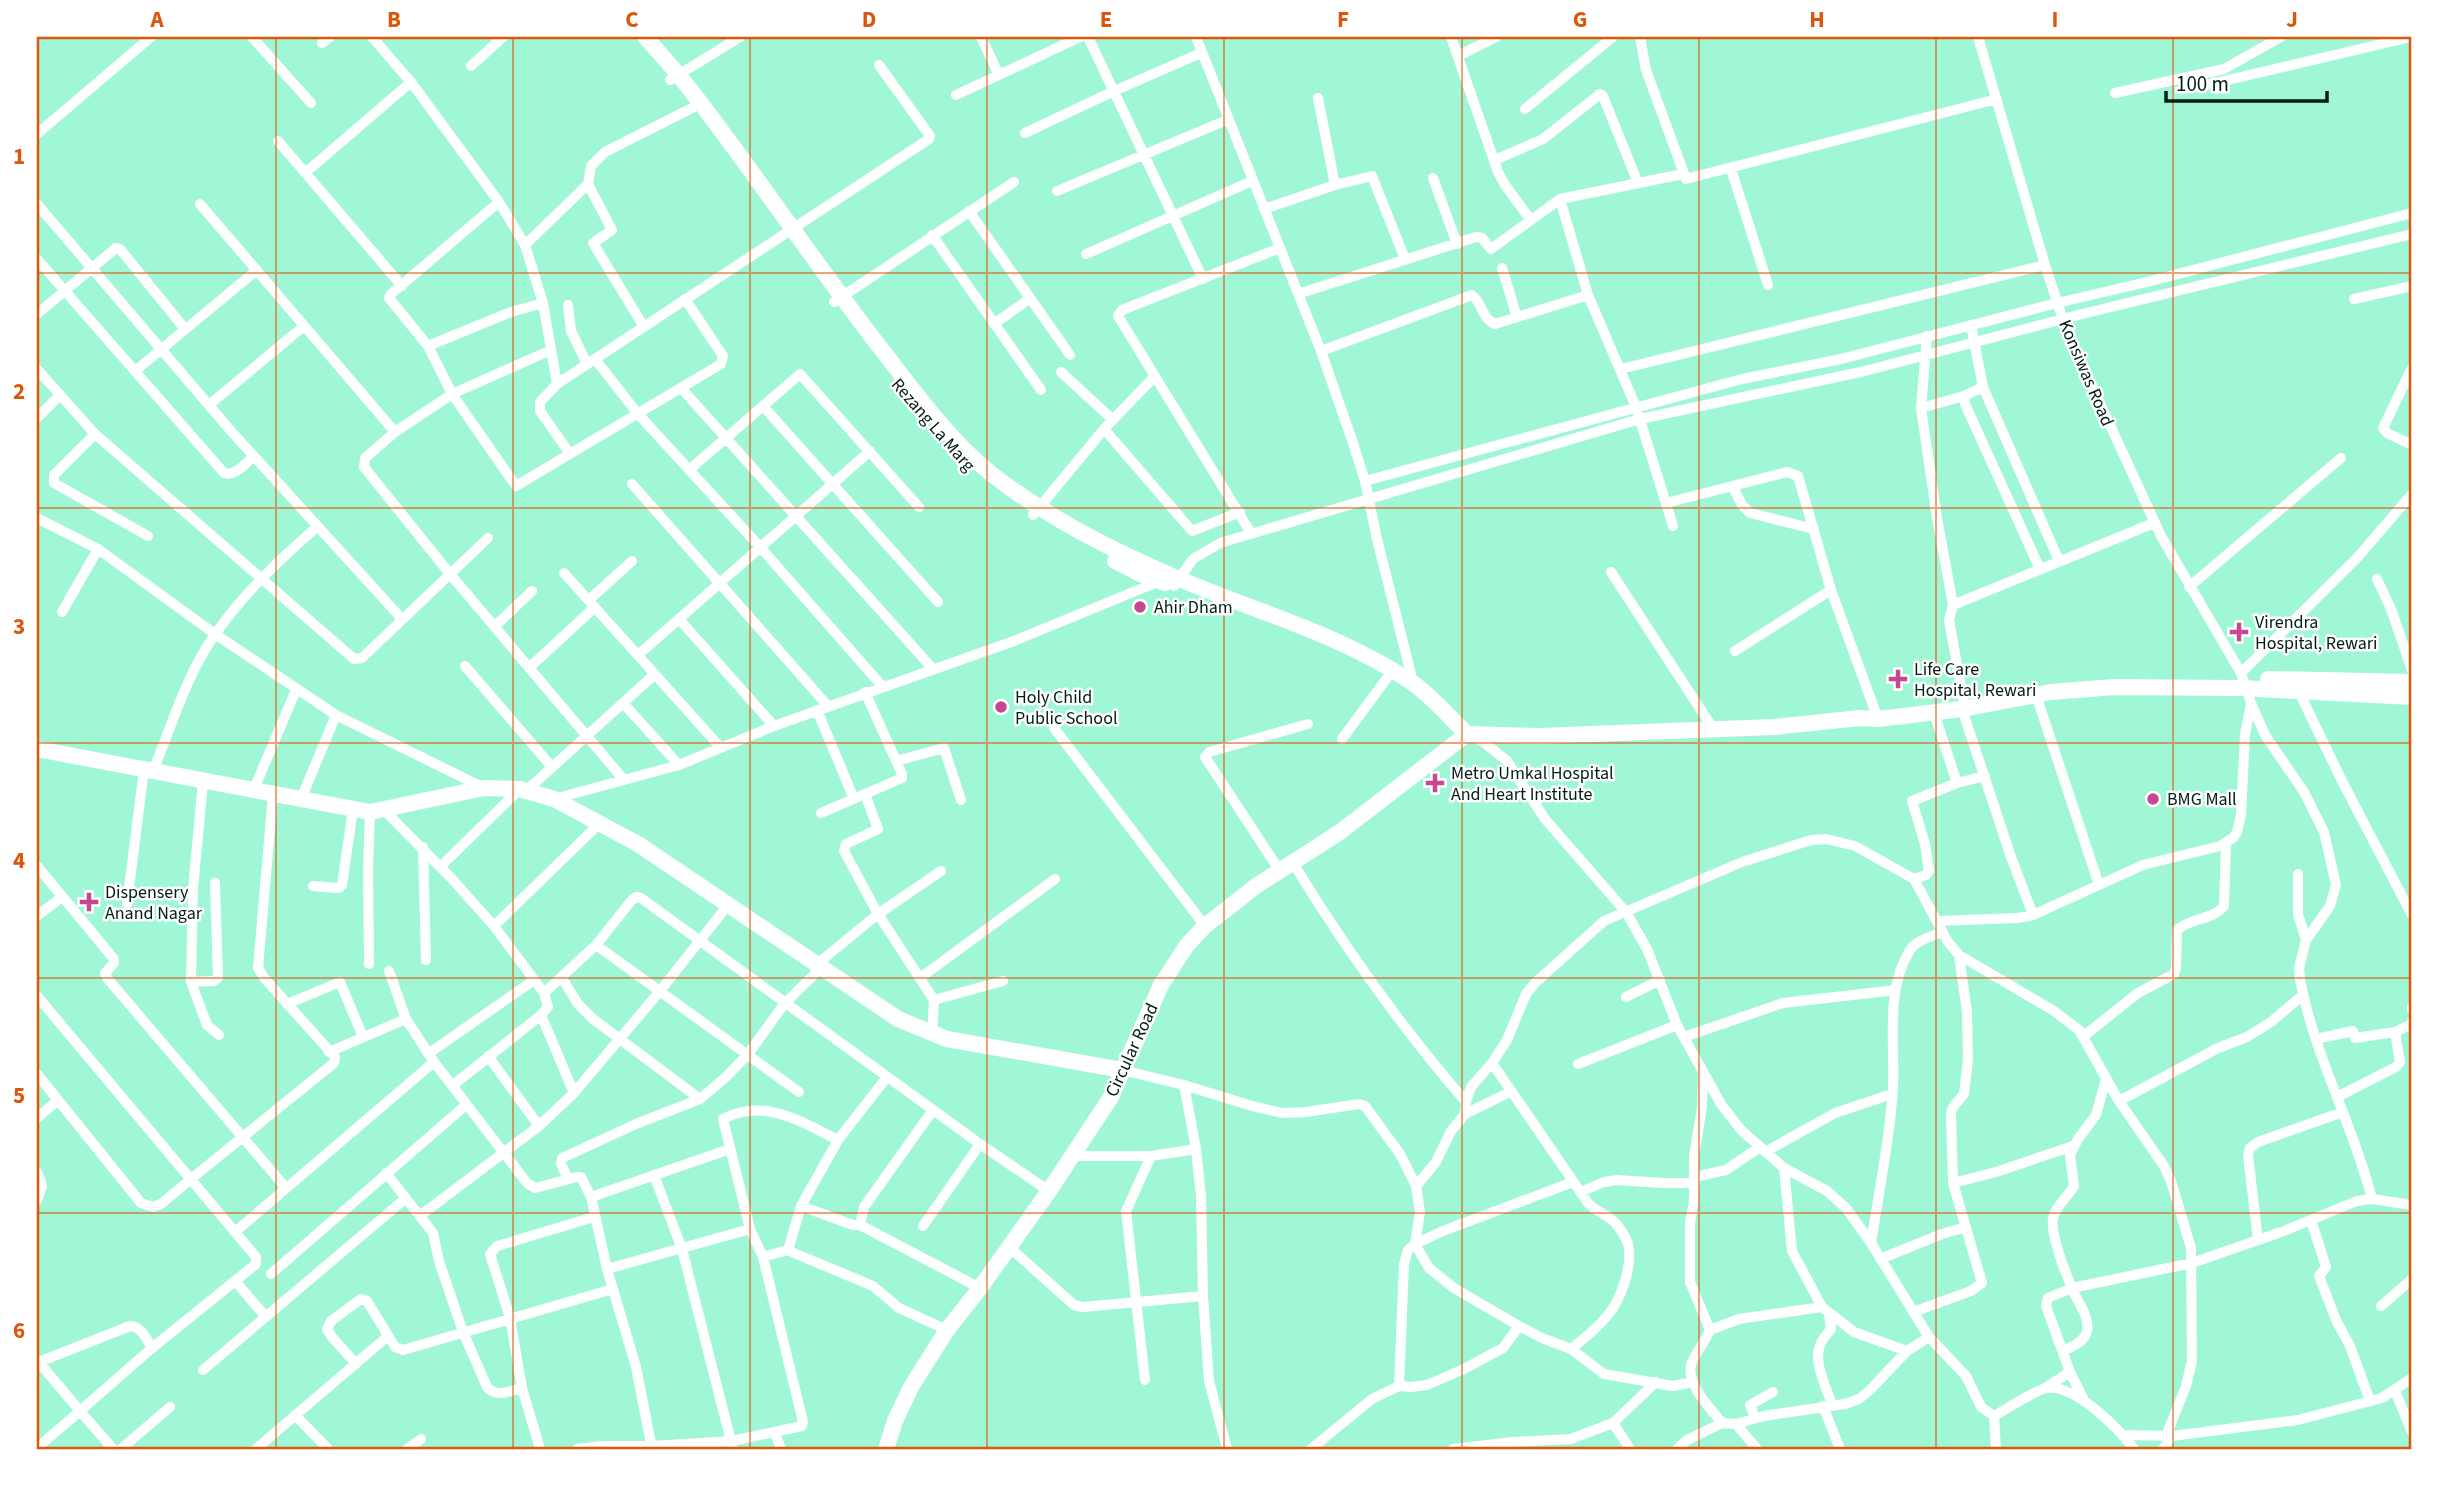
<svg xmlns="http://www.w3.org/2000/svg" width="2449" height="1486" font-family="'Source Sans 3',sans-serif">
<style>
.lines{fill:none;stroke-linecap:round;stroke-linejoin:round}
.street{stroke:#fff;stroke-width:10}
.secondary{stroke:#fff;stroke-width:16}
.grid{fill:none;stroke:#dc560c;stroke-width:2;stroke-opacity:0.55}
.poi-dot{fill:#c74791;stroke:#fff;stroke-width:2.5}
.labels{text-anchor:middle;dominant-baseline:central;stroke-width:5;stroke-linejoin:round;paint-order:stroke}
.street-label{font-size:18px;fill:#021d14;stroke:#fff}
.poi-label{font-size:18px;fill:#021d14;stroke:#fff;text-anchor:start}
.neatline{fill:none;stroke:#dc560c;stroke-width:2.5}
.grid-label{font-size:23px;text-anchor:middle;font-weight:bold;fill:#dc560c}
</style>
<rect width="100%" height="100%" fill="#a0f7d6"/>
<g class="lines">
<path class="street" d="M252 37 311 103
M372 37 411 82 499 202 525 245 543 303 557 384
M981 37 998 73
M1088 37 1203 279
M1196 37 1321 351 1353 443 1365 481 1377 539 1413 682
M1451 37 1498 172 1505 185 1530 219
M1640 37 1646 70 1686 179 1997 99
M1978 37 2045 265 2066 329 2161 536 2241 673 2251 703 2265 735 2304 792 2324 832 2336 885 2330 906 2306 940 2299 968 2300 979C2314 1056 2353 1124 2372 1199
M322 43 330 37
M1458 56 1496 37
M471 66 503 37
M2188 77 2198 87 2411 37
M670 80 740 37
M2115 93 2224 69 2281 37
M956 95 1080 37
M1318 98 1335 185
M1525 109 1613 37
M1025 133 1114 91 1201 53
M37 134 151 37
M278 141 402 286
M1495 160 1543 139 1600 94 1603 96 1638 183
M1731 169 1768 285
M305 173 411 82
M1433 178 1457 244
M588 184 612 230 593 243 644 327
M1057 191 1227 120
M1560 199 1588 295 1636 407 1673 526
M499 202 391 294 389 298 428 346 452 394 516 486 721 364 723 356 685 299
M37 204 231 431 402 619
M200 204 395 432
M1264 209 1335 185 1372 176 1405 259
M969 211 1070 355
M932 235 1041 390
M525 245 588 184 591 166 605 152 692 108
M1086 254 1252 181
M37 259 224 473C235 477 246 463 254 456
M1502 268 1517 317
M1298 294 1476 237 1482 238 1491 249 1560 199 1683 174
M2354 299 2412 286
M834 302 1014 182
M568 305 571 331 587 364
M37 314 116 248 120 249 185 329
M994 324 1029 299
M1971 325 1983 387 2059 561
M1927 336 1921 408 1937 518 1953 605
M428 346 511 312 543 303
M551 350 452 394 395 432 365 458 364 467 450 574 624 780
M1321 351 1472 295C1482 302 1482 319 1495 324L1588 295
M595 359 638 414 761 548 882 686
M2412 368 2383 428 2387 433 2412 445
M37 369 95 434 354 659 362 658 488 538
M1621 369 2045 265
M135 371 257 270
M1061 372 1113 420
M1983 387 1964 396 1965 404 2040 569
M681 388 933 669
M209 405 304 326
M763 406 938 602
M1921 408 1964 396
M37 418 60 395
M1104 429 1192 531 1240 512
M95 434 54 475V483L148 536
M570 454 540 411V402L557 384 929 139 930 136 879 65
M689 470 800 374 919 507
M1365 481 1742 379 1841 359 2057 303 2147 282 2412 213
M632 484 828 706
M1733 487 1742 505 1750 513 1814 529
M1666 503 1787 472 1798 476 1831 590 1878 719
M1033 515 1104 429 1155 376
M37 518 98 549 215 634 336 715 484 788
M1251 533 1118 316 1122 310 1280 248
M1611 572 1714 730
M564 573 721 748
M2377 579 2391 609 2412 670
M1174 586 1193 559 1220 543 1640 419 1865 371 2078 315 2412 234
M2189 587 2341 458
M589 600 632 561
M62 612 98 549
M679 619 774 726
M495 626 532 591
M1735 651 1831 590
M638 655 870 451
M465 666 552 767
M530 667 595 607
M2241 673 2357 558 2412 494
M2299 692 2342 781 2412 915
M2036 695 2099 885
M1963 698 1949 620 1953 605 2154 523
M623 703 679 765
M1962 709 2011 857 2033 915
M817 710 854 799
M1054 728 1205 926
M1470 735 1486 744 1507 761 1545 819 1626 912 1647 949 1677 1025 1721 1104 1741 1130 1784 1168 1827 1191 1846 1208 1871 1243 1929 1337 1966 1376 1981 1407 1994 1416C2005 1410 2037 1389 2047 1388 2076 1385 2118 1428 2134 1449
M1342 739 1387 678
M896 761 944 748 961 800
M153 771C172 725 187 673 216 633 246 591 279 560 317 527
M203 781 193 889 191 982 214 981 218 978 215 883
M1957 783 1985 776
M254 789 296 690
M527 790 655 674
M865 794 878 829 846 844 844 851 878 914 934 1000 932 1035
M301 799 336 715
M554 799 679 765 774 726 1014 641 1160 581
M384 810 453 880 494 926 544 993 548 1007 541 1015 452 1086
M821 813 902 778V774L865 692
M423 847 426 960
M1293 863C1345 948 1401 1027 1466 1102
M37 866 114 959V963L105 973 107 978 286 1188
M441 866 520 789
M1280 871 1205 757 1209 752 1308 724
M2298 874V914L2306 940
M1914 879 1926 875 1929 871 1925 844 1912 801 1957 783 1934 713
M313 886 339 888 342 885 353 809
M127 904 144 769
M37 916 62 897
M1937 921 2018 918 2033 915 2143 865 2220 846 2233 838 2237 832 2241 815 2245 734 2251 704
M494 926 601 822
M596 945 799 1092
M369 964 368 869 370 812
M816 965 878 914 941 871
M389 971 406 1019 434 1062 527 1183 535 1188 577 1177H581L591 1197 607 1269 636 1367 652 1449
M562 978 578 1004 593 1019 700 1099
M920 978 1055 879
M191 982 207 1025 219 1035
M544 993 596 945 631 901 636 897 641 898 980 1144 1049 1191
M37 996 256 1257V1264L235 1281
M1626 997 1660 980
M934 1000 1003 981
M287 1004 340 982 363 1037
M2412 1007V1010
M541 1015 574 1093
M2084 1036 2138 993 2174 974 2176 969 2177 930C2190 918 2213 920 2224 906L2226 843
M1684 1037 1783 1003 1896 990
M2316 1039 2353 1031 2355 1038 2395 1032
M329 1052 406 1019
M428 1054 534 980
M488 1056 539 1126
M1492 1063 1588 1203C1597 1213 1609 1214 1617 1225 1622 1231 1626 1238 1628 1244 1633 1266 1621 1300 1607 1316 1597 1329 1583 1339 1571 1349
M1578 1064 1677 1025
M1122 1070 1184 1085 1252 1106 1282 1113 1306 1112 1359 1104 1365 1106 1400 1154 1416 1186 1420 1212 1415 1244 1429 1268 1454 1288 1519 1326 1542 1338 1571 1349 1604 1374 1673 1386 1693 1382
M37 1074 141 1203 153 1207 161 1204 191 1179 334 1063 335 1057 265 979 258 968 273 794
M1703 1074 1702 1107 1694 1156V1201L1690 1223V1282L1710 1330C1705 1342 1695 1353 1691 1365 1686 1384 1711 1409 1722 1423
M1184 1085 1196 1149 1201 1196 1203 1296 1209 1381 1227 1449
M2337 1097 2396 1067 2400 1062 2395 1032 2412 1024V1021
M2119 1101 2218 1048 2247 1037 2271 1022 2303 995
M1465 1114 1510 1092
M37 1118 57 1101
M1765 1152 1835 1113 1892 1094
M1073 1156H1151L1196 1149
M1784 1168 1792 1251 1822 1307 1854 1332 1907 1351
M37 1172 42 1186 37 1200
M386 1173 433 1233 439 1261 463 1332 487 1387C496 1398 510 1391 522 1388
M654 1175 682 1249 733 1449
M1694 1177 1726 1170 1760 1147
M568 1179 561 1164 562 1158 636 1124 700 1099 727 1076 748 1054 785 1003 821 968
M1953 1183 1996 1172 2073 1146
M1416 1186 1436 1162 1451 1131 1465 1114 1466 1102 1471 1087 1492 1063 1507 1040 1526 994 1535 983 1604 921 1742 862 1811 840 1826 839 1855 846 1914 879 1948 942 1959 955 2054 1011 2079 1030 2119 1101 2164 1166 2171 1181 2191 1248 2192 1361 2186 1386 2166 1436
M1580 1192 1604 1182 1617 1180 1663 1183H1695
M591 1197 730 1149
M801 1206 853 1225H860L980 1288
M421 1215 539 1126 574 1093 660 991 728 905
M2311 1220 2326 1267 2319 1276 2336 1320 2350 1346 2370 1401
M860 1225 864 1207 933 1110
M923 1226 980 1144
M235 1232 434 1062
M2258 1240 2248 1155 2250 1148 2258 1142 2343 1112
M1871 1243C1879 1191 1890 1139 1893 1088 1895 1043 1885 990 1910 950 1917 940 1931 937 1942 932
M1008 1246 1074 1305 1083 1307 1203 1296
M788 1250 801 1206 838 1140 887 1077
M763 1257 788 1250 794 1253 873 1286 899 1308 947 1330
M1880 1259 1942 1234 1966 1227
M607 1269 750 1229
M271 1274 466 1105
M2381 1306 2412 1279
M1913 1312 1971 1291 1982 1283 1953 1183 1951 1113 1953 1107 1964 1094 1968 1059 1967 1012 1959 955
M1829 1314 1831 1329C1828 1333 1823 1338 1821 1343 1812 1360 1826 1387 1832 1404
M1710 1330 1739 1319 1822 1307
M2063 1351C2071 1347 2085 1342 2087 1331 2090 1318 2078 1302 2073 1291 2066 1274 2050 1235 2053 1218 2056 1205 2068 1197 2074 1186L2070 1155 2078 1139 2096 1115 2106 1079
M37 1360 80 1411 152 1348 235 1281 266 1317
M39 1362 130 1326C141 1326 147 1340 152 1348
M356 1364 332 1337 327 1329 331 1321 361 1299 367 1301 395 1347 403 1350 613 1289
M203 1370 406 1198
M2070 1372 2046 1306 2048 1298 2072 1288 2192 1263 2284 1231 2357 1201 2372 1199 2412 1205
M1145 1380 1126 1211 1151 1156
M1399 1386 1404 1264 1408 1250 1415 1244 1443 1231 1573 1182
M2045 1388 2070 1372 2084 1400
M2395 1391 2412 1432
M1823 1406 1840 1449
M295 1415 328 1449
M1994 1416 1996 1449
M1755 1418 1750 1405 1773 1392
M1613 1423 1630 1449
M1736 1424 1757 1449
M775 1433 781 1449
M2123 1435 2172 1436 2298 1420 2382 1398 2412 1378
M37 1448 80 1411 113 1449
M121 1449 170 1407
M256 1449 388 1336
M407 1449 421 1439
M540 1449 522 1388 510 1318 490 1254 497 1246 594 1217
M577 1449 601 1446H652L732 1441 802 1426 803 1422 763 1257 750 1229 723 1119C765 1097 801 1122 838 1140
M1311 1449 1372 1399 1399 1386 1411 1387 1427 1385 1464 1369 1503 1348 1519 1326
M1453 1449 1512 1442 1571 1439 1613 1423 1656 1382
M1677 1449 1687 1440 1722 1423 1736 1424 1764 1416 1845 1404 1859 1399 1870 1390 1907 1351 1929 1337
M2163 1449 2172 1436"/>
<path class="secondary" d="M645 37C683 77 715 122 748 167 794 230 838 294 886 355 922 402 958 451 1006 485 1058 523 1118 553 1177 578 1254 611 1340 634 1410 681 1431 695 1449 717 1467 734
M1115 561 1138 573 1165 583
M2268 679 2412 682
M1467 734 1539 736 1773 727 1860 718 1878 719 1962 709 2051 692 2114 687 2240 688 2412 697
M37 749 370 812 484 788 520 789 554 799 638 844 898 1019 947 1039 1122 1070
M886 1449 895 1421 911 1387 947 1330 980 1288 1049 1191 1111 1097 1161 985 1187 945 1205 926 1256 886 1340 832 1467 734"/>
</g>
<path class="grid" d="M276 37V1449M513 37V1449M750 37V1449M987 37V1449M1224 37V1449M1462 37V1449M1699 37V1449M1936 37V1449M2173 37V1449M37 273H2412M37 508H2412M37 743H2412M37 978H2412M37 1213H2412"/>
<g class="poi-dot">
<circle cx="1140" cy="607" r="7"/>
<path d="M2235.5 621.5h7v7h7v7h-7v7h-7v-7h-7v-7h7z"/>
<path d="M1894.5 668.5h7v7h7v7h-7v7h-7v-7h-7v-7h7z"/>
<circle cx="1001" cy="707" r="7"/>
<path d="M1431.5 772.5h7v7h7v7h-7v7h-7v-7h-7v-7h7z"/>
<circle cx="2153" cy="799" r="7"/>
<path d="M85.5 891.5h7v7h7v7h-7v7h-7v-7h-7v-7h7z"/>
</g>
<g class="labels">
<g class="street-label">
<text transform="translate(2086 373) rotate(67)">Konsiwas Road</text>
<text transform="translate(933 425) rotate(49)">Rezang La Marg</text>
<text transform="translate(1132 1050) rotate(-65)">Circular Road</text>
</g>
<g class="poi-label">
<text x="1154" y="607">Ahir Dham</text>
<text x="2255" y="622">Virendra<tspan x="2255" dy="21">Hospital, Rewari</tspan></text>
<text x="1914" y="669">Life Care<tspan x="1914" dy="21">Hospital, Rewari</tspan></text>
<text x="1015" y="697">Holy Child<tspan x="1015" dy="21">Public School</tspan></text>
<text x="1451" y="773">Metro Umkal Hospital<tspan x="1451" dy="21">And Heart Institute</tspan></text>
<text x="2167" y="799">BMG Mall</text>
<text x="105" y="892">Dispensery<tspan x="105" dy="21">Anand Nagar</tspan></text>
</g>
</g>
<rect width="2449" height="1486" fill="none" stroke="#ffffff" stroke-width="77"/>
<path d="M2166 91v10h161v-10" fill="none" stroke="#021d14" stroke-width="3.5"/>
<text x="2176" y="91" font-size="21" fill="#021d14" stroke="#ffffff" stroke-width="5" paint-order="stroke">100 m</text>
<rect x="38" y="38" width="2372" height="1410" class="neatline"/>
<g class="grid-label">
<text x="157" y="27">A</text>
<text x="394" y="27">B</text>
<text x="632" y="27">C</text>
<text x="869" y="27">D</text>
<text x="1106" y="27">E</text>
<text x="1343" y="27">F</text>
<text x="1580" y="27">G</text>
<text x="1817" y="27">H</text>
<text x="2055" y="27">I</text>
<text x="2292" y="27">J</text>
<text x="19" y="164">1</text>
<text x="19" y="399">2</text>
<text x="19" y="634">3</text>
<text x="19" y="868">4</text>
<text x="19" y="1103">5</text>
<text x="19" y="1338">6</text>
</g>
</svg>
